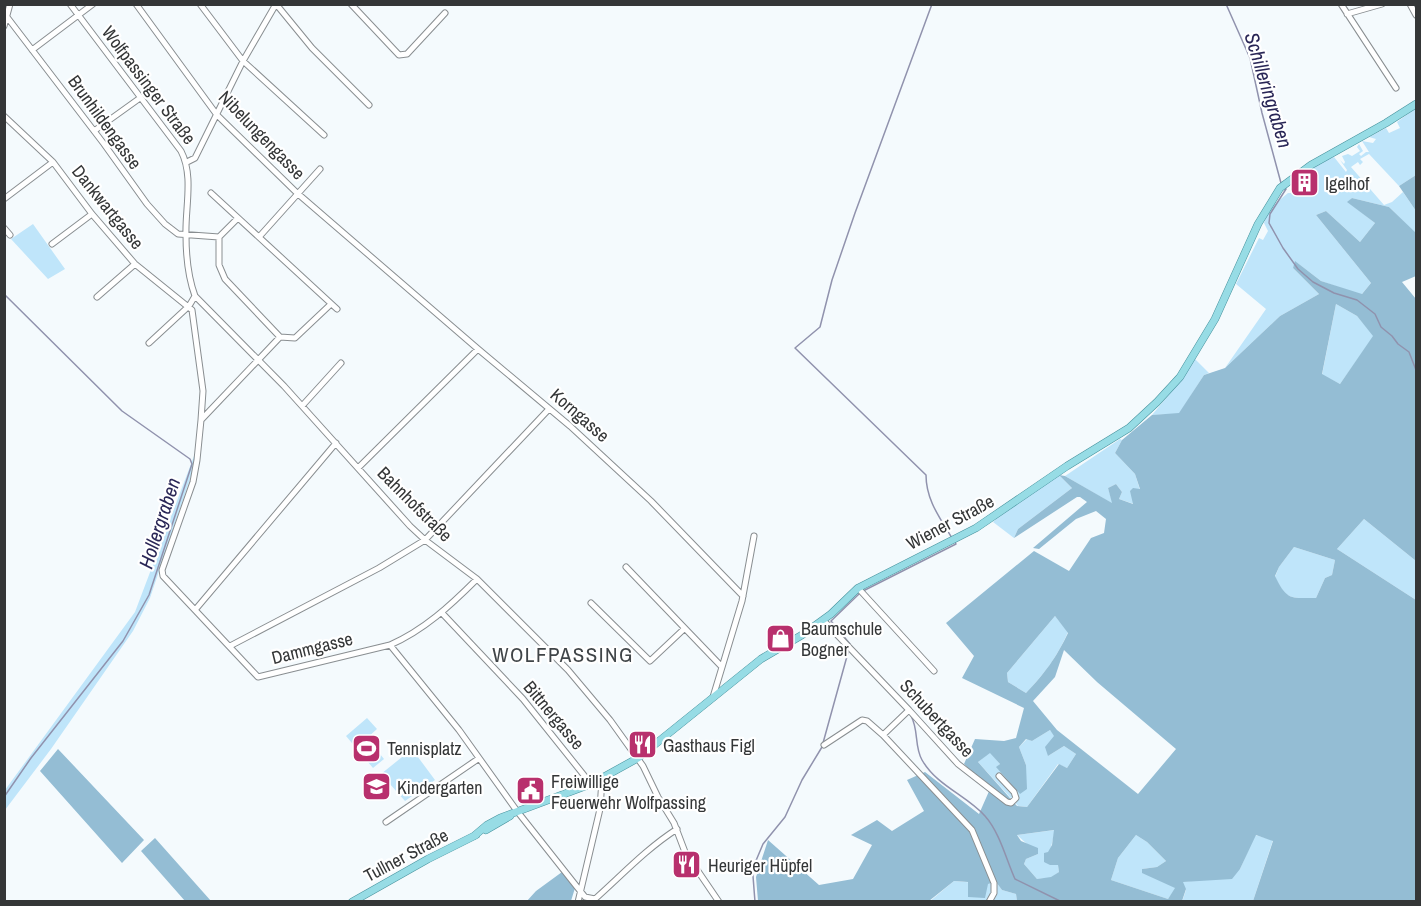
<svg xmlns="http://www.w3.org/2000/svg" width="1421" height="906" font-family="'Archivo Narrow',sans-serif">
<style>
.green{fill:#bfe5fa}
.forest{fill:#94bdd4;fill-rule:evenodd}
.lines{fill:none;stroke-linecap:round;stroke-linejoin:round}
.stream{stroke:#9092ad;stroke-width:1.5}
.minor-casing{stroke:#898e91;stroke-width:7}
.major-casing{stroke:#47929d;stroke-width:8}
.minor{stroke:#fff;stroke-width:5}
.major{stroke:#97dce5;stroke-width:7}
.labels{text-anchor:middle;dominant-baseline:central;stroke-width:4.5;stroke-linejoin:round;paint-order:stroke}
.street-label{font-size:18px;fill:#343637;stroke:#fff}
.poi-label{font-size:18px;fill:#343637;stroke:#fff;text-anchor:start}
.water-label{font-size:20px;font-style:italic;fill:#292656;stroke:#fff}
.quarter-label{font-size:21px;letter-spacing:1.5px;fill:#404548;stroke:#fff}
</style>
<rect width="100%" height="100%" fill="#f4fafd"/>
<path class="green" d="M1416 108V175L1399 186 1369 154 1360 159 1363 162 1360 165 1358 162 1351 167 1384 205 1392 202 1403 192 1416 211V234L1389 207 1352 198 1348 202 1375 223 1360 242 1326 211 1316 215 1371 283 1361 295 1321 281 1296 262 1293 268 1319 294 1280 316 1225 368 1266 309 1236 284 1259 238 1263 240 1268 231 1264 223 1270 208 1288 193H1297L1290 184 1322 162 1334 157 1346 172 1347 170 1340 160 1344 164 1345 162 1342 156 1348 154 1352 156 1360 151 1357 147 1359 144 1363 151 1359 154 1361 156 1366 152H1369L1362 141 1373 143 1376 139 1369 137 1386 128 1389 133 1400 128 1397 122Z
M33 224 65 269 48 279 11 239Z
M1336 304 1357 316 1374 336 1340 384 1322 375Z
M1195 359 1209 373 1204 375 1179 414 1152 415 1181 380Z
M1120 439 1122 440 1115 453 1135 474 1140 490 1134 504 1119 499 1122 492 1116 484 1108 488 1113 504 1065 476Z
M194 456 195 464 150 598 133 631 51 749 5 810V790L135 612Z
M1059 475 1072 488 1018 529 1014 538 993 522 997 518Z
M1364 519 1416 561V600L1337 549Z
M1294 547 1335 560 1332 575 1325 578 1316 598C1291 598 1287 601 1275 577L1279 567Z
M1055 616 1068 632C1057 657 1045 673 1026 693L1008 682 1007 673Z
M367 718 377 729 367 738 384 759 373 768 346 736Z
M1050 730 1055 736 1048 756 1064 746 1076 754 1067 768 1058 764 1027 807 1018 806 978 762 990 752 1000 764 997 767 1026 765 1019 747 1027 739 1032 741Z
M412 749 435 780 405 801 381 774Z
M1055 830C1053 842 1048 852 1050 865L1058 864 1059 872 1051 878 1037 879 1024 864 1026 859 1038 854 1017 835Z
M1136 835 1147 842 1166 861 1157 867 1142 869 1176 888 1168 899 1111 880 1118 858Z
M1255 835 1273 840 1253 901 1182 902 1186 890 1182 882 1200 880 1240 869Z
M954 881 988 884 996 882 1002 890 1016 894 1017 901 929 902Z"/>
<path class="forest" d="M1416 175V211L1399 186Z
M1352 198 1389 207 1416 233V276L1402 282 1416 299V561L1364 519 1337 549 1416 600V901H1253L1273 841 1256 835 1240 869 1232 879 1183 882 1186 889 1182 901H1017L1016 894 1002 890 996 882 988 884 985 898 968 897V882L954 881 929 901H758L756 877 768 840 819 885 853 879 872 845 851 835 877 820 892 831 924 811 907 780 925 772 979 814 990 789 964 764 975 739 1004 741 1016 738 1024 708 962 678 974 656 946 623 1034 551 1069 571 1091 538 1104 533 1106 519 1096 511 1076 519 1039 549 1033 548 1087 502 1080 497H1077L1014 538 1018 529 1072 488 1059 475 1065 476 1112 503 1108 488 1116 484 1122 492 1119 499 1133 504 1130 491 1133 488 1140 489 1135 474 1115 453 1122 440 1152 415 1179 413 1204 375 1225 368 1280 316 1319 294 1293 268 1295 261 1321 281 1362 294 1371 283 1316 215 1326 211 1360 242 1375 223 1347 202ZM1336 304 1357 316 1373 336 1340 384 1322 374ZM1294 547 1335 560 1332 575 1325 578 1316 598C1291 598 1287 601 1275 576L1279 567ZM1055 616 1068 633C1056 658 1045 673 1026 693L1008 682 1007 673ZM1064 650 1097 682 1176 749 1138 794 1057 730 1033 701 1055 677ZM1050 730 1054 736 1045 747 1048 756 1064 746 1076 754 1067 768 1059 764 1027 807 1017 806 978 762 990 753 1000 764 996 767 1020 794 1027 789 1026 765 1019 747 1026 739 1032 741ZM1054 830 1052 845 1048 852 1044 853V862L1050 865H1058L1059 872 1051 877 1037 879 1024 864 1026 859 1038 854V848L1021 841 1017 835ZM1136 835 1147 842 1166 861 1157 867 1142 869V873L1175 888 1168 899 1111 880 1118 858Z
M58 749 144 840 122 863 40 771Z
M155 838 211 901H185L141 851Z
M562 872 575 888 571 901 526 902 536 891Z"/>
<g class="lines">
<path class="stream" d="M932 4 855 213 832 280 820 327 795 348 926 475C926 500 940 518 952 538
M1226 4 1250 58 1262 113 1281 183
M1286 189 1270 214 1269 223 1283 248 1298 269 1313 282 1334 293 1357 300 1375 314 1381 327 1392 336 1398 344 1409 352 1416 370
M4 294 122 411 190 459 192 464 149 595 123 641 31 758 4 797
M863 591 956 544 955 542
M850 644 831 621 859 594
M911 716C919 730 914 746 922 760 937 786 966 795 985 816 1000 833 1006 859 1015 879L1062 902
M823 743 849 649
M755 902 753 876 755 863 763 844 785 817 802 780 822 747"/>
<defs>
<path id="minor" d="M70 4 181 151C194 176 185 208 186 235 186 255 188 277 195 296L284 386 410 526 425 540 477 579 568 670 610 720 643 766 658 797 674 823 685 852 719 902
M136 4 217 115 297 193 478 349 570 426 651 501 743 596
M200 4 243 61 324 135
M276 4 312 48 369 105
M351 4 399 55 407 54 445 13
M1341 4 1396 88
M1410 4 1416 15
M1347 14 1382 4
M7 17 104 144 147 204 165 224 178 234 219 237 237 219
M4 26 10 4
M32 50 93 4
M4 116 53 162 92 214 135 264 192 310 203 391 201 420
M94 131 140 98
M187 162 195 158 243 61 276 4
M211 193 337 309
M4 199 53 162
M4 228 10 235
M219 237V265L225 279 280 337 295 338 331 304
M259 237 320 169
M52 244 92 214
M97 297 135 264
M280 337 201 420 197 460 193 482 162 570 163 576 258 677 390 645C424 630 450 606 477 579
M149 343 189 306 195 296
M302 406 341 363
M358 468 478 349
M626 567 722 667
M858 588 934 671
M591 603 650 661 684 629
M195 610 336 443
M442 613 523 699 591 784
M823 620 909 710 958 764 1007 802 1011 803 1016 798 1014 792 999 776
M390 645 459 730 517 811 585 897 595 899C622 875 646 849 677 829
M230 646 379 568 425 540 549 409
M713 697 742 601 754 536
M883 735 909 710
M824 745 862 720 867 721 883 735 972 830 994 883V893L989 902
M386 822 478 759
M578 902 600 809 602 779"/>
<path id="major" d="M486 830 510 816
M474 836 487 825 500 818 591 784 638 758 761 659 802 635 831 614 858 588 976 528 1067 466 1129 428 1157 402 1180 377 1215 319 1258 224 1280 188 1311 165 1386 123 1416 104
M352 902 428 859 476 835"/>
</defs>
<use href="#minor" class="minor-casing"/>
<use href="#major" class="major-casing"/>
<use href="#minor" class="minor"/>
<use href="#major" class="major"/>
</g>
<defs>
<symbol id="building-square" viewBox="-11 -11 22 22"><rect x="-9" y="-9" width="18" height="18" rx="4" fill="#b8306d" stroke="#fff"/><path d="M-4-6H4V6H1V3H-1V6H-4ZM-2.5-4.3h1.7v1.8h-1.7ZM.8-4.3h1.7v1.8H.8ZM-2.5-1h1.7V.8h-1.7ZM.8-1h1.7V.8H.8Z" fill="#fff"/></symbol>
<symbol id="shop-square" viewBox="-11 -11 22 22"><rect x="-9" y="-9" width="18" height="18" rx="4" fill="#b8306d" stroke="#fff"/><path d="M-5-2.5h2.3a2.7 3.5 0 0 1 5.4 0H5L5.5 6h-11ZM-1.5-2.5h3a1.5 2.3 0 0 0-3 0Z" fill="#fff"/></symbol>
<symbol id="restaurant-square" viewBox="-11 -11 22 22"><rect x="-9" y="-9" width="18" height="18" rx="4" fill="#b8306d" stroke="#fff"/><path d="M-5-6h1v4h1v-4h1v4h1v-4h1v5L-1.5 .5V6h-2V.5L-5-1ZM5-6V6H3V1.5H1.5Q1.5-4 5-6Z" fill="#fff"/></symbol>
<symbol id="stadium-square" viewBox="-11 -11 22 22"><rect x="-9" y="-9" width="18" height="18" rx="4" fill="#b8306d" stroke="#fff"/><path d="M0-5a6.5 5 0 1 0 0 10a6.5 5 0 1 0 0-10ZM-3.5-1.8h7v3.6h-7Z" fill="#fff"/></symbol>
<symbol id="school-square" viewBox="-11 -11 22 22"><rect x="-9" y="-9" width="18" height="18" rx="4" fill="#b8306d" stroke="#fff"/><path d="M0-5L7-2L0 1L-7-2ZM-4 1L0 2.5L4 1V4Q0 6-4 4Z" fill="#fff"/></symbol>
<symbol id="civic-square" viewBox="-11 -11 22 22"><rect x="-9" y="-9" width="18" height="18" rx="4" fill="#b8306d" stroke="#fff"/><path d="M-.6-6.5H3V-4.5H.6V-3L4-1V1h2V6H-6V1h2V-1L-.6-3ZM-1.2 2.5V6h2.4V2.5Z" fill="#fff"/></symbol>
</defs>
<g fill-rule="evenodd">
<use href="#building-square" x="1288" y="166" width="33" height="33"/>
<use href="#shop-square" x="764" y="622" width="33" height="33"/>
<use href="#restaurant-square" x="626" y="728" width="33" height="33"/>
<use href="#stadium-square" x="350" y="732" width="33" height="33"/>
<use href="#school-square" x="360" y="770" width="33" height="33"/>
<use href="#civic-square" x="514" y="774" width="33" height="33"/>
<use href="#restaurant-square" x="670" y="848" width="33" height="33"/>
</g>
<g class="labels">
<g class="street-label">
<text transform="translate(149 85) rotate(53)">Wolfpassinger Straße</text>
<text transform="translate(105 122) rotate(54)">Brunhildengasse</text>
<text transform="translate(262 135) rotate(46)">Nibelungengasse</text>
<text transform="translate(108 207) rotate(51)">Dankwartgasse</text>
<text transform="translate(580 415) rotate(41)">Korngasse</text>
<text transform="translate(415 504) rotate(45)">Bahnhofstraße</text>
<text transform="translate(950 522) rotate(-28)">Wiener Straße</text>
<text transform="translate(312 648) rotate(-14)">Dammgasse</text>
<text transform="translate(554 715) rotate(50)">Bittnergasse</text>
<text transform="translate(937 718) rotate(47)">Schubertgasse</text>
<text transform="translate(406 855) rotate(-28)">Tullner Straße</text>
</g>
<g class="poi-label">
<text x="1325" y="183">Igelhof</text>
<text x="801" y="628">Baumschule<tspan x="801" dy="21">Bogner</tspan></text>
<text x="663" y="745">Gasthaus Figl</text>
<text x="387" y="748">Tennisplatz</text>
<text x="551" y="781">Freiwillige<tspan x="551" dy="21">Feuerwehr Wolfpassing</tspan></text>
<text x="397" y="787">Kindergarten</text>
<text x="708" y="865">Heuriger Hüpfel</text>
</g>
<g class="water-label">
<text transform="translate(1269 90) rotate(73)">Schilleringraben</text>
<text transform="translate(159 523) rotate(-72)">Hollergraben</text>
</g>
<g class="quarter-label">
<text x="563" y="654">WOLFPASSING</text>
</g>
</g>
<rect width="1421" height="906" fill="none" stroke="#343637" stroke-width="12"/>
</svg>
